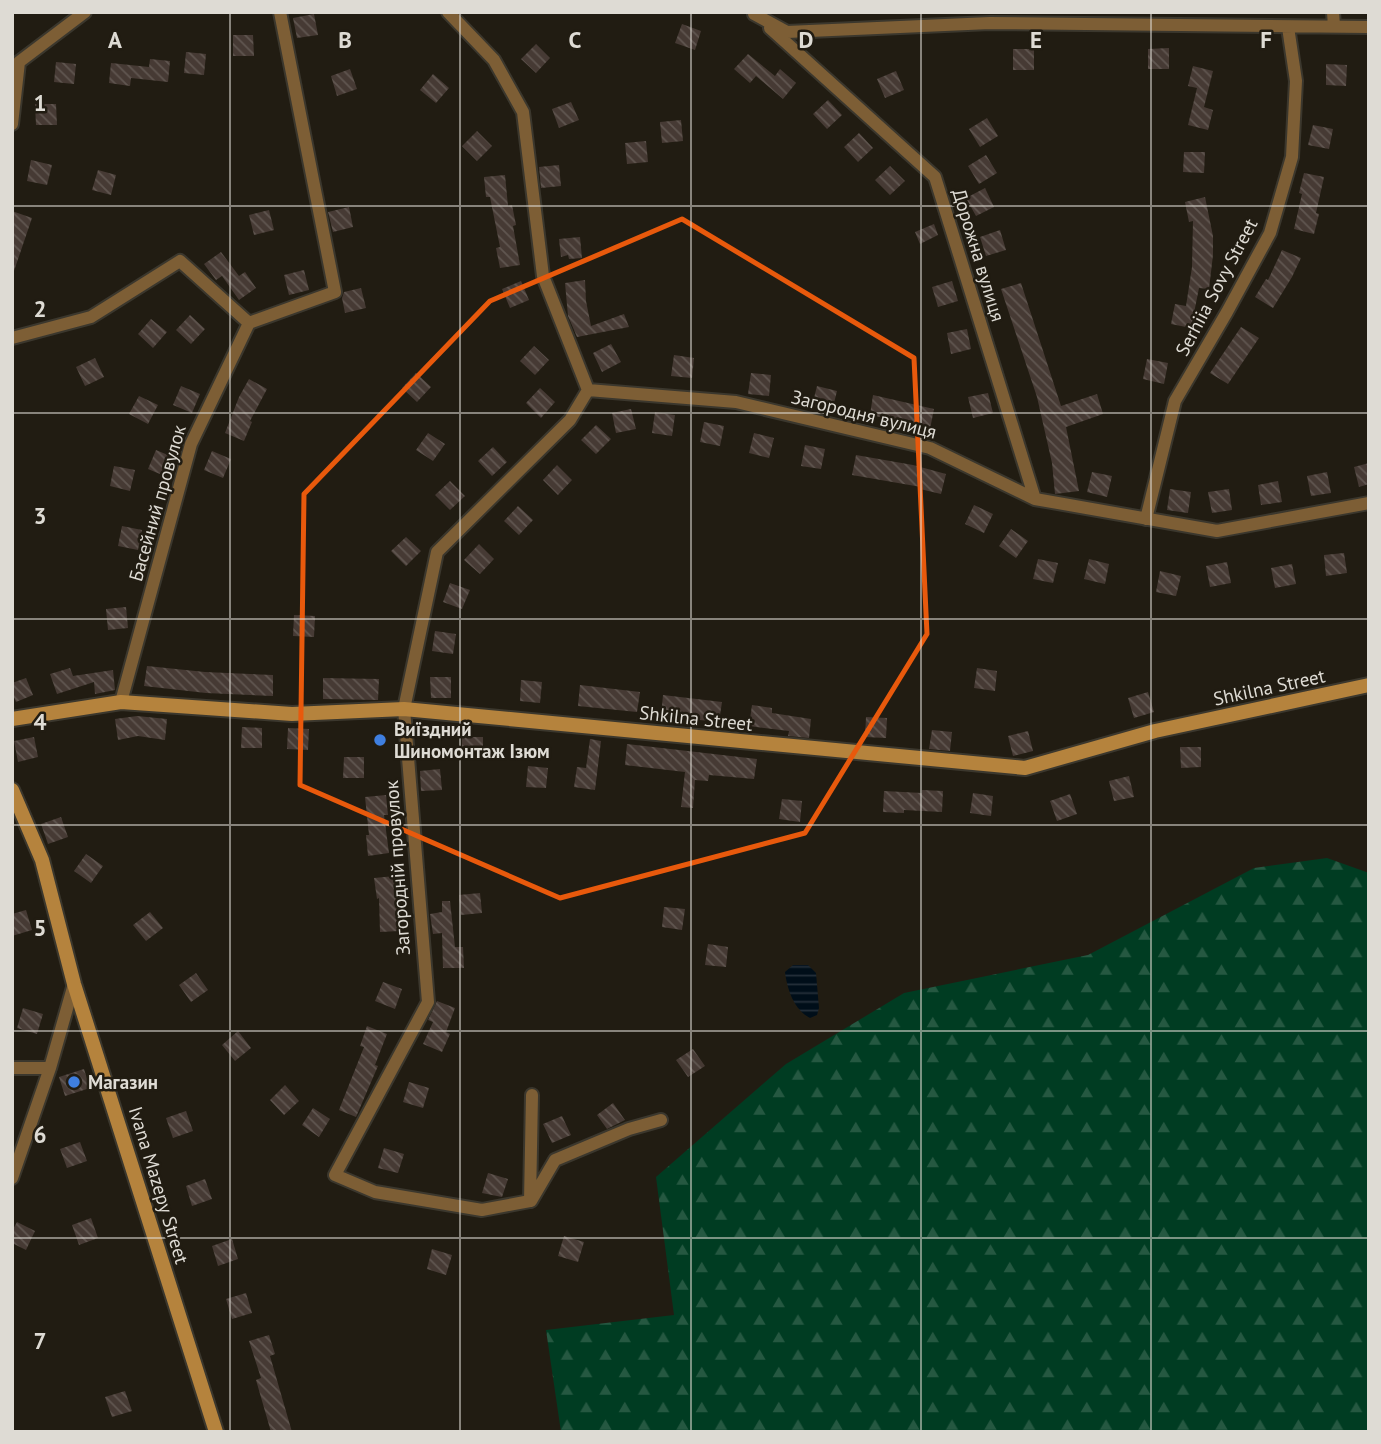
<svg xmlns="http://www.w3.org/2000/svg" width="1381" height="1444" font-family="'PT Sans',sans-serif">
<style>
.forest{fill:url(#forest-firs)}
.water{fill:url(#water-rules)}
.building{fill:url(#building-back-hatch)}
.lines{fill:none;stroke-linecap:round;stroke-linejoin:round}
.street-casing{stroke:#3b372d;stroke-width:16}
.secondary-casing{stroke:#3b372d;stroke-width:18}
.street{stroke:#7d5e35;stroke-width:12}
.secondary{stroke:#b5833d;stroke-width:14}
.marked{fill:none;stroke:#e8590c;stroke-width:5;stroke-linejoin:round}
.grid{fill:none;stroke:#dedbd4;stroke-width:2;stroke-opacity:0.55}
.shop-dot{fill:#3f7fe0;stroke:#211c12;stroke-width:2.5}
.labels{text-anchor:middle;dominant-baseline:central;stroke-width:5;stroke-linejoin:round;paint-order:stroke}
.street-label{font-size:19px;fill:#dedbd4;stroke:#211c12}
.poi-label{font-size:19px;font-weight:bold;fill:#dedbd4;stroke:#211c12;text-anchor:start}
.grid-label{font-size:23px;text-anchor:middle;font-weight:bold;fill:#dedbd4;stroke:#211c12;stroke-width:5;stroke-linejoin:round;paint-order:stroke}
</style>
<defs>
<pattern id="forest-firs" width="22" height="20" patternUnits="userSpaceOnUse" patternTransform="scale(1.75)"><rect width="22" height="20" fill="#003c22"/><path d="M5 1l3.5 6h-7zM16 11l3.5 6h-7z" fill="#255841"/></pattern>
<pattern id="water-rules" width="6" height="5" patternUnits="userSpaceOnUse" patternTransform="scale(1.75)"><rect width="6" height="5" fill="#000e19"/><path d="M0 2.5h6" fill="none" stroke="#25303a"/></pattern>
<pattern id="building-back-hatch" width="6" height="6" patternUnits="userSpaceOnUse" patternTransform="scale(1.75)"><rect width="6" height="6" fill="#463a34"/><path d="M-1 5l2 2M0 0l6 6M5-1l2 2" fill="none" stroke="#605650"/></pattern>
</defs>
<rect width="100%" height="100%" fill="#211c12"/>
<path class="forest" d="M1327 858 1369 873V1432H561L546 1330 674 1315 656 1177 786 1064 904 993 1088 955 1254 868Z"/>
<path class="water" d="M793 965H808L816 973 819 1008 817 1015 810 1018C794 1010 787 989 785 972Z"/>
<path class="building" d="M314 14 318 35 297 38 293 18Z
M682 24 701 31 695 50 675 43Z
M233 35H253L254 56H233Z
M536 44 550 58 536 73 521 59Z
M1169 48V69H1148V49Z
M1013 49H1034V70H1013Z
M186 52 206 54 204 75 184 73Z
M748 54 775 76 780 69 796 83 783 99 756 76 750 83 734 69Z
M150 59 170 61 168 82 131 78 130 86 109 83 111 63 149 67Z
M56 62 76 64 74 84 54 82Z
M1326 64 1347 65 1346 86 1326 85Z
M1193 66 1213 71 1204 107 1213 110 1208 130 1188 125 1197 88 1188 86Z
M350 69 357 89 337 96 331 76Z
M896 71 904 90 885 98 877 79Z
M433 74 449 88 436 103 420 90Z
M828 100 842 115 827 129 813 114Z
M571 102 579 120 559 128 552 109Z
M35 104H56L57 125H36Z
M987 118 998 136 980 147 969 129Z
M681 120 683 141 662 143 660 122Z
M1313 125 1333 129 1329 149 1308 145Z
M477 131 492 146 477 161 462 146Z
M859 133 873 148 858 162 844 147Z
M646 141 648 162 627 164 625 143Z
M1184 152H1205L1204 173 1183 172Z
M986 155 997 173 979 184 968 166Z
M31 160 52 165 47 185 27 181Z
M559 165 561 186 541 188 539 167Z
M890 166 905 181 890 195 875 180Z
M98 170 116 175 111 195 92 190Z
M1304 173 1324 177 1316 213 1319 214 1314 234 1294 229 1302 194 1299 193Z
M505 175 508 206 512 205 516 225 513 226 520 265 500 268 496 248 500 247 490 197H486L484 177Z
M985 188 994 207 976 216 966 198Z
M1205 197 1213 236V255L1209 289 1199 288 1191 328 1171 324 1175 304 1186 306 1192 267 1193 221 1189 222 1185 202Z
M349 207 353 227 333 232 328 212Z
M269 210 274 230 254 235 249 215Z
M12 211 32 218 14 271H12Z
M934 224 938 235 920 244 915 232Z
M1000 230 1006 250 986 256 980 237Z
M580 237 582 258 569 259 568 255 561 257 559 239Z
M1282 250 1301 258 1292 277 1273 308 1255 297 1266 279 1268 280Z
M221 252 239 276 245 272 256 288 239 300 222 276 216 280 204 264Z
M304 270 309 290 289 295 284 275Z
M585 280 586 301 591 326 624 314 629 327 577 337 568 316 565 283Z
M521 281 529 300 510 308 502 289Z
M952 281 958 301 938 307 932 287Z
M1021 283 1061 406 1097 394 1103 414 1066 427 1079 491 1055 494 1052 463 1037 397 1001 289Z
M361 288 366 308 345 313 342 298 344 292Z
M190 315 205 329 191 344 176 330Z
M151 319 167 332 153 348 138 334Z
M1241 327 1259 338 1228 384 1210 373Z
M967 329 971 349 951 354 947 333Z
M611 344 621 362 602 372 593 353Z
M534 346 549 360 535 375 520 361Z
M674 355 694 358 692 378 671 376Z
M95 358 104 377 85 386 76 367Z
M1147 359 1168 363 1164 384 1143 379Z
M416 373 431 387 417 402 402 388Z
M751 373 771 375 769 396 748 394Z
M249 379 267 389 250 421 252 422 244 441 225 433 239 397Z
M181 386 200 394 192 413 173 405Z
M817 386 837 391 832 411 812 406Z
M540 388 555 402 541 418 526 403Z
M988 393 993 413 973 418 968 397Z
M873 395 934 409 930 429 910 426V423L870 415Z
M139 396 158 405 148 424 129 414Z
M631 409 636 429 616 433 612 413Z
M655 412 675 415 672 436 652 433Z
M704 422 724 426 720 446 700 442Z
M596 425 611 439 596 454 581 440Z
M428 433 445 444 433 461 416 450Z
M754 433 774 438 769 458 749 453Z
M805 445 825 449 821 469 801 466Z
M493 447 507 462 492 476 478 461Z
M156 450 175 458 167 477 148 469Z
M212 451 231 459 223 478 204 470Z
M856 455 913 465 946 474 941 494 920 489 921 487 852 475Z
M1369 463V484L1359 487 1354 467Z
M557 465 572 480 558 495 543 480Z
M114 466 135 470 130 491 110 486Z
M1092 472 1112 476 1107 497 1087 492Z
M1327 472 1331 493 1311 496 1307 476Z
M450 481 465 496 450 510 435 495Z
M1278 481 1282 502 1261 505 1258 485Z
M1170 489 1191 492 1188 513 1167 510Z
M1229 489 1232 510 1212 513 1208 492Z
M974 505 993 514 984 533 965 524Z
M518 506 533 520 519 535 504 521Z
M122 526 142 530 138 550 118 546Z
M1011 529 1028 541 1016 558 999 546Z
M406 537 421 551 406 566 391 551Z
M479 544 494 559 480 574 464 560Z
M1344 553 1347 573 1326 576 1324 555Z
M1038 559 1058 563 1053 583 1033 579Z
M1089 559 1109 564 1105 584 1084 579Z
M1227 562 1231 583 1210 587 1206 566Z
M1292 564 1296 584 1275 588 1271 568Z
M1160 571 1181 576 1176 596 1156 592Z
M450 583 470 590 462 609 443 602Z
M126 607 128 628 108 630 106 609Z
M294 615 315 616 314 637 293 636Z
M435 631 456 634 453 654 432 651Z
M147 666 205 672 273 675V696L206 693 144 686Z
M70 668 73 676 113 670 115 690 95 694 94 682 57 694 50 674Z
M977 668 997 671 995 691 974 688Z
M430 677H451V698H431Z
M26 678 33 695 16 702 12 693V683Z
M323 678 379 679 378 700 323 699Z
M521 680 542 682 540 703 520 701Z
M580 685 640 692 637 712 578 706Z
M1148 692 1154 712 1134 718 1128 698Z
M663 695 722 702 719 722 661 716Z
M752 705 772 708V713L811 719 809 738 788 736 789 731 749 726Z
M137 716 167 719 165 740 138 736 118 740 115 719Z
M866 717 887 718 886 738 865 737Z
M242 727 262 728V748H241Z
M288 728 309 729 308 750 287 749Z
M932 730 952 732 950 751 929 749Z
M1028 731 1033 751 1013 756 1008 736Z
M34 737 38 757 18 762 14 741Z
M462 737H483V758H462Z
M590 739 601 741 595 790 574 787 577 767 586 768Z
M627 744 757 759 754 779 709 775 708 781 695 780 693 808 681 807 685 772 625 765Z
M1180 747H1201V767L1181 768Z
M344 757H364V778H343Z
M528 766 548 768 546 788 526 787Z
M440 769 442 790 421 791 420 771Z
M1129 776 1134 797 1114 801 1109 781Z
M922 790 943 791 942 812 904 810V813L883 812 884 791 922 793Z
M973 793 993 796 991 816 970 813Z
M1070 794 1077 814 1057 821 1050 801Z
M386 795 388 815H384L389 853 368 856 366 835H369L365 797Z
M782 799 802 801 800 822 779 819Z
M61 817 68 837 48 844 41 824Z
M86 854 103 866 91 883 74 871Z
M395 876 400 911V931L380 932 379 898 377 899 374 878Z
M480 893 482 913 461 915 459 895Z
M442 901H450L455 947H463L464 968H443L442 933 433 934 430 914 442 912Z
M664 907 685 909 682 930 662 927Z
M26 910 32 930 12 936V914Z
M150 912 163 928 146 941 133 925Z
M708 944 728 947 726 967 705 965Z
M196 973 208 990 191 1002 179 985Z
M383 982 402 989 395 1009 375 1001Z
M437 1001 455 1008 446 1032 450 1034 442 1052 423 1044 433 1022 428 1020Z
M23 1008 43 1014 37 1034 17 1028Z
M367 1026 387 1034 375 1065 378 1066 356 1117 339 1110 364 1047 360 1046Z
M238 1031 251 1048 235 1061 222 1045Z
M693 1049 705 1066 688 1077 676 1060Z
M84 1069 90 1088 65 1096 59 1077Z
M409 1082 429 1088 423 1108 403 1102Z
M285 1085 299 1101 284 1115 270 1100Z
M613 1103 625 1120 607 1129 597 1115Z
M313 1108 330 1119 319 1137 302 1125Z
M186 1111 193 1131 173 1138 166 1118Z
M562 1116 571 1135 552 1143 543 1124Z
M80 1142 87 1161 67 1168 60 1149Z
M384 1148 404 1154 398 1173 378 1168Z
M488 1173 508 1179 502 1197 482 1193Z
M205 1179 212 1199 192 1206 186 1186Z
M91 1218 98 1238 79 1245 72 1225Z
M17 1222 35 1231 26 1250 12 1243V1231Z
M564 1236 584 1242 578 1262 558 1256Z
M232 1239 238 1259 218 1266 212 1246Z
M432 1249 452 1255 446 1275 427 1269Z
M246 1293 252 1313 232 1319 226 1299Z
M269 1335 275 1354 270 1356 292 1432H271L256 1380 261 1378 249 1341Z
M125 1391 132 1411 112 1417 105 1397Z"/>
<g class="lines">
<defs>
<path id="street" d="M448 12 494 60 523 112 543 276 588 390 570 420 437 552 404 709 428 1002 335 1175 375 1192 482 1210 530 1201 532 1095
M756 12 754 14 787 32 990 23 1369 27
M1333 12 1334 26
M770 28 935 177 1035 499
M12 124 19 62 85 12
M12 338 91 317 180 261 249 323
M588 390 736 402 930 448 1035 499 1217 531 1369 503
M1146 519 1175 401 1227 312 1270 233 1292 157 1296 81 1288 27
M121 702 191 444 249 323 335 292 280 12
M12 1068H50
M12 1178 50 1068 74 984
M531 1201 555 1160 629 1129 661 1120"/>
<path id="secondary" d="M12 719 121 702 292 714 404 709 1025 768 1155 731 1369 685
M12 790 42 860 74 984 216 1432"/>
</defs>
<use href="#street" class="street-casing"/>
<use href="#secondary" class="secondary-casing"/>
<use href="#street" class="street"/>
<use href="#secondary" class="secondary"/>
</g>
<path class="marked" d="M682 219 914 358 927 634 805 833 560 898 300 785 304 494 490 301Z"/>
<path class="grid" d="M230 12V1432M460 12V1432M691 12V1432M921 12V1432M1151 12V1432M12 206H1369M12 413H1369M12 619H1369M12 825H1369M12 1031H1369M12 1238H1369"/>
<g class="shop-dot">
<circle cx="380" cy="740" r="7"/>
<circle cx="74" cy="1082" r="7"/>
</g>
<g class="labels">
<g class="street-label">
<text transform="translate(979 255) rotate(73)">Дорожна вулиця</text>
<text transform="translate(1216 287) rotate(-62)">Serhiia Sovy Street</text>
<text transform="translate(864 414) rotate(14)">Загородня вулиця</text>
<text transform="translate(157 503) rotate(-74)">Басейний провулок</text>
<text transform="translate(1269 687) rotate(-12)">Shkilna Street</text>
<text transform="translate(696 718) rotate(6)">Shkilna Street</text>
<text transform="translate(397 868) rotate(-94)">Загородній провулок</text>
<text transform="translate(159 1185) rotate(73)">Ivana Mazepy Street</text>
</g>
<g class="poi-label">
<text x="394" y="729">Виїздний<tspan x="394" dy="22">Шиномонтаж Ізюм</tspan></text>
<text x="88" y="1082">Магазин</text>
</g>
</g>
<g class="grid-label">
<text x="115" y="48">A</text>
<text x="345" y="48">B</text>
<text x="575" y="48">C</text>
<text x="806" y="48">D</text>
<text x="1036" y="48">E</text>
<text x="1266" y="48">F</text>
<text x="40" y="111">1</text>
<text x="40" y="317">2</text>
<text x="40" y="524">3</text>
<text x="40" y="730">4</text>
<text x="40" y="936">5</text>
<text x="40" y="1143">6</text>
<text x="40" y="1349">7</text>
</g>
<rect width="1381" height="1444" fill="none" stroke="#dedbd4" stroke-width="28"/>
</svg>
